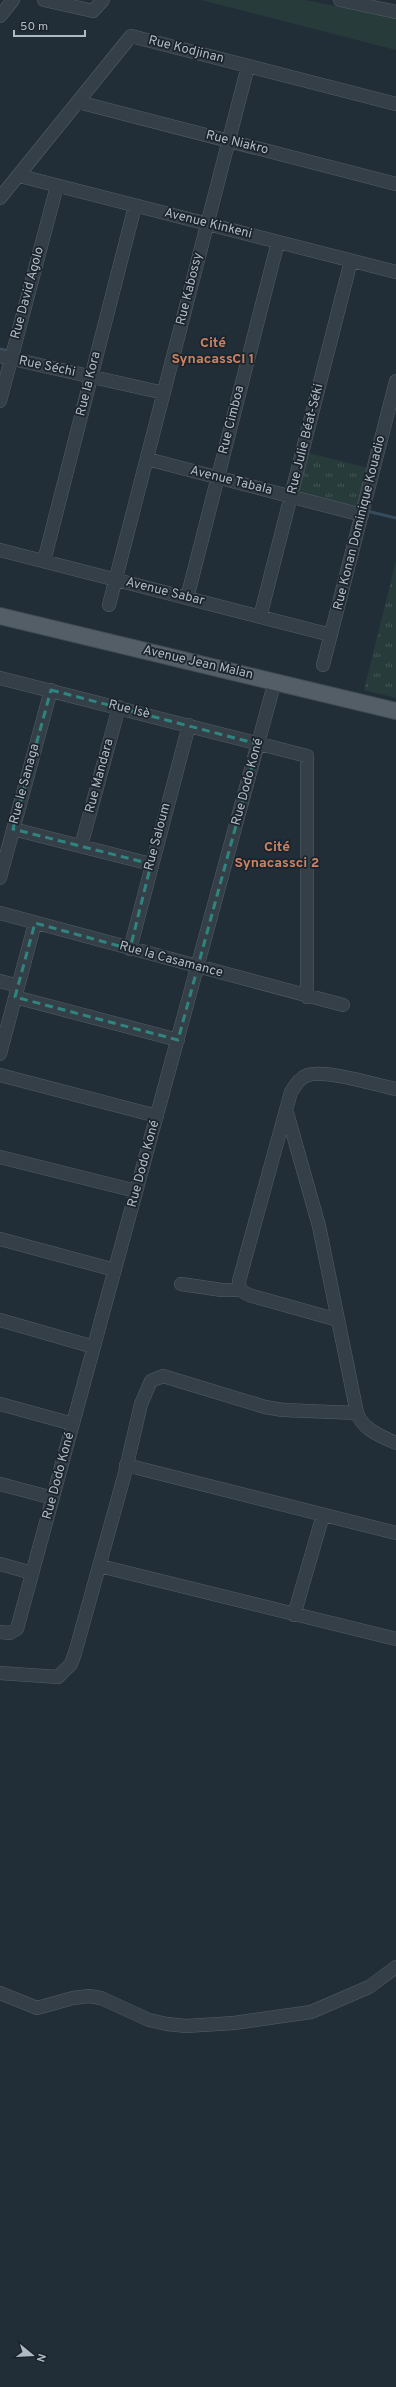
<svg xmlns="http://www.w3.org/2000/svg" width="396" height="2387" font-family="Overpass,sans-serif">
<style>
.grass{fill:url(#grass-tufts)}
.garden{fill:#273c3a}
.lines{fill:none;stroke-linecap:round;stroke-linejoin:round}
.stream{stroke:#364c5d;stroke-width:3}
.minor-casing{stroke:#535d65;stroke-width:14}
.major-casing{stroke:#414b54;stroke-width:18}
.minor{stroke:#353f47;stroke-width:13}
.major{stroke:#535e67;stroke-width:16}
.marked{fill:none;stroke:#2f847f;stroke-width:3;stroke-dasharray:8 5;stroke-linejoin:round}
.labels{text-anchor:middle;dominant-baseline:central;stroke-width:3.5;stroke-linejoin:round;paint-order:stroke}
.street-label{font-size:13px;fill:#b0bac4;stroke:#1b242c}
.neighbourhood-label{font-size:14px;font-weight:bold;fill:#cd8262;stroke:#1b242c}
</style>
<defs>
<pattern id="grass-tufts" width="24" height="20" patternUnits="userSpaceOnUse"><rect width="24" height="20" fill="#273c3a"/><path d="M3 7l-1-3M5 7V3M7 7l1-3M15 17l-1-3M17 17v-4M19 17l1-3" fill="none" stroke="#445655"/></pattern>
</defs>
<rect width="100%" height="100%" fill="#222e37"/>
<path class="grass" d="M309 453 368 468 358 508 299 493Z
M396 561V698L364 690Z"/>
<path class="garden" d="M201 0H305L396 18V50Z"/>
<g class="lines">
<path class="stream" d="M0 349 10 351
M367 511 396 518"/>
<defs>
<path id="minor" d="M44 0 93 11 103 0
M340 0 396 12
M0 16 13 0
M78 102 396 184
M20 176 396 272
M0 198 131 36 396 104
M0 356 164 393
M0 401 57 186
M147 459 362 515
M0 550 331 635
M44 561 135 206
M187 598 278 242
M109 605 248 66
M260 617 351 261
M323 665 396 381
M0 678 307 756V997
M13 829 151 864
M81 846 119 707
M0 878 51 690
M0 913 343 1005
M130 949 189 725
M0 981 18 986
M15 997 178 1040
M0 1054 35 923
M0 1075 157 1116
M287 1113 319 1226 357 1413C363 1430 381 1436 396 1443
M0 1157 136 1191
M0 1239 115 1270
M181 1284 222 1290H240
M0 1320 94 1347
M338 1320 249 1295 240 1290 239 1281 291 1092C296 1085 299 1078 308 1075 325 1069 376 1085 396 1089
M0 1404 73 1424
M126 1465 396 1533
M0 1484 53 1498
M0 1564 32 1573
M100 1566 396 1639
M294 1615 323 1515
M0 1632 10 1633 17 1629 275 681
M0 1673 58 1677 71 1664 75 1653 125 1473 141 1404 151 1381 163 1376 265 1407 283 1410 357 1413
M0 1993 37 2008 73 1998 89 1996 101 1998 149 2020 167 2024 186 2026 234 2023 311 2012 369 1987 396 1967"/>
<path id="major" d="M0 616 396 711"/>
</defs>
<use href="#minor" class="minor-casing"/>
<use href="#major" class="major-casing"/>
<use href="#minor" class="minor"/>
<use href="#major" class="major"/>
</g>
<path class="marked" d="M51 690 258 744 178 1040 15 997 35 923 130 949 151 864 13 829Z"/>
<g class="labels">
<g class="street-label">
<text transform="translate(186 50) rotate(14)">Rue Kodjinan</text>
<text transform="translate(237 143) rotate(14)">Rue Niakro</text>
<text transform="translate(208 224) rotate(14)">Avenue Kinkeni</text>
<text transform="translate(190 289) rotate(-76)">Rue Kabossy</text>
<text transform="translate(28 293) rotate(-75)">Rue David Agolo</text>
<text transform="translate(47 367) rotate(12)">Rue Séchi</text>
<text transform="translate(89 384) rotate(-76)">Rue la Kora</text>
<text transform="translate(232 420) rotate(-76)">Rue Cimboa</text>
<text transform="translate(306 439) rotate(-76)">Rue Julie Béat-Séki</text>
<text transform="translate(231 481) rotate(14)">Avenue Tabala</text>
<text transform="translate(360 523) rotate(-76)">Rue Konan Dominique Kouadio</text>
<text transform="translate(165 592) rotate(14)">Avenue Sabar</text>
<text transform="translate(198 663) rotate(13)">Avenue Jean Malan</text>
<text transform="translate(129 710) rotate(14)">Rue Isè</text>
<text transform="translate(100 776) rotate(-75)">Rue Mandara</text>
<text transform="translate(248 782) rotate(-75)">Rue Dodo Koné</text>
<text transform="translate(25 784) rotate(-75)">Rue le Sanaga</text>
<text transform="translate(158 837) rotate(-75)">Rue Saloum</text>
<text transform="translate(171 960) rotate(15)">Rue la Casamance</text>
<text transform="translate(144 1164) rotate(-75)">Rue Dodo Koné</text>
<text transform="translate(59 1476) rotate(-75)">Rue Dodo Koné</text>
</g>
<g class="neighbourhood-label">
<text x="213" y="343">Cité<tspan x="213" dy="16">SynacassCI 1</tspan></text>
<text x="277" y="847">Cité<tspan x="277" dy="16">Synacassci 2</tspan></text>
</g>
</g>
<g transform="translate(32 2355) rotate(108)" stroke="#1b242c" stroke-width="3" paint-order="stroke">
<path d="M0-3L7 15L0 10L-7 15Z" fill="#b0bac4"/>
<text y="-6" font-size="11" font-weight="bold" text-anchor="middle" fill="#b0bac4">N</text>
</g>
<path d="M14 30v6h71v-6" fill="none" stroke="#b0bac4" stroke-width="2"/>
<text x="20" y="30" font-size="12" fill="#b0bac4" stroke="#1b242c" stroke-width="3" paint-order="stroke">50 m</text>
</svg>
